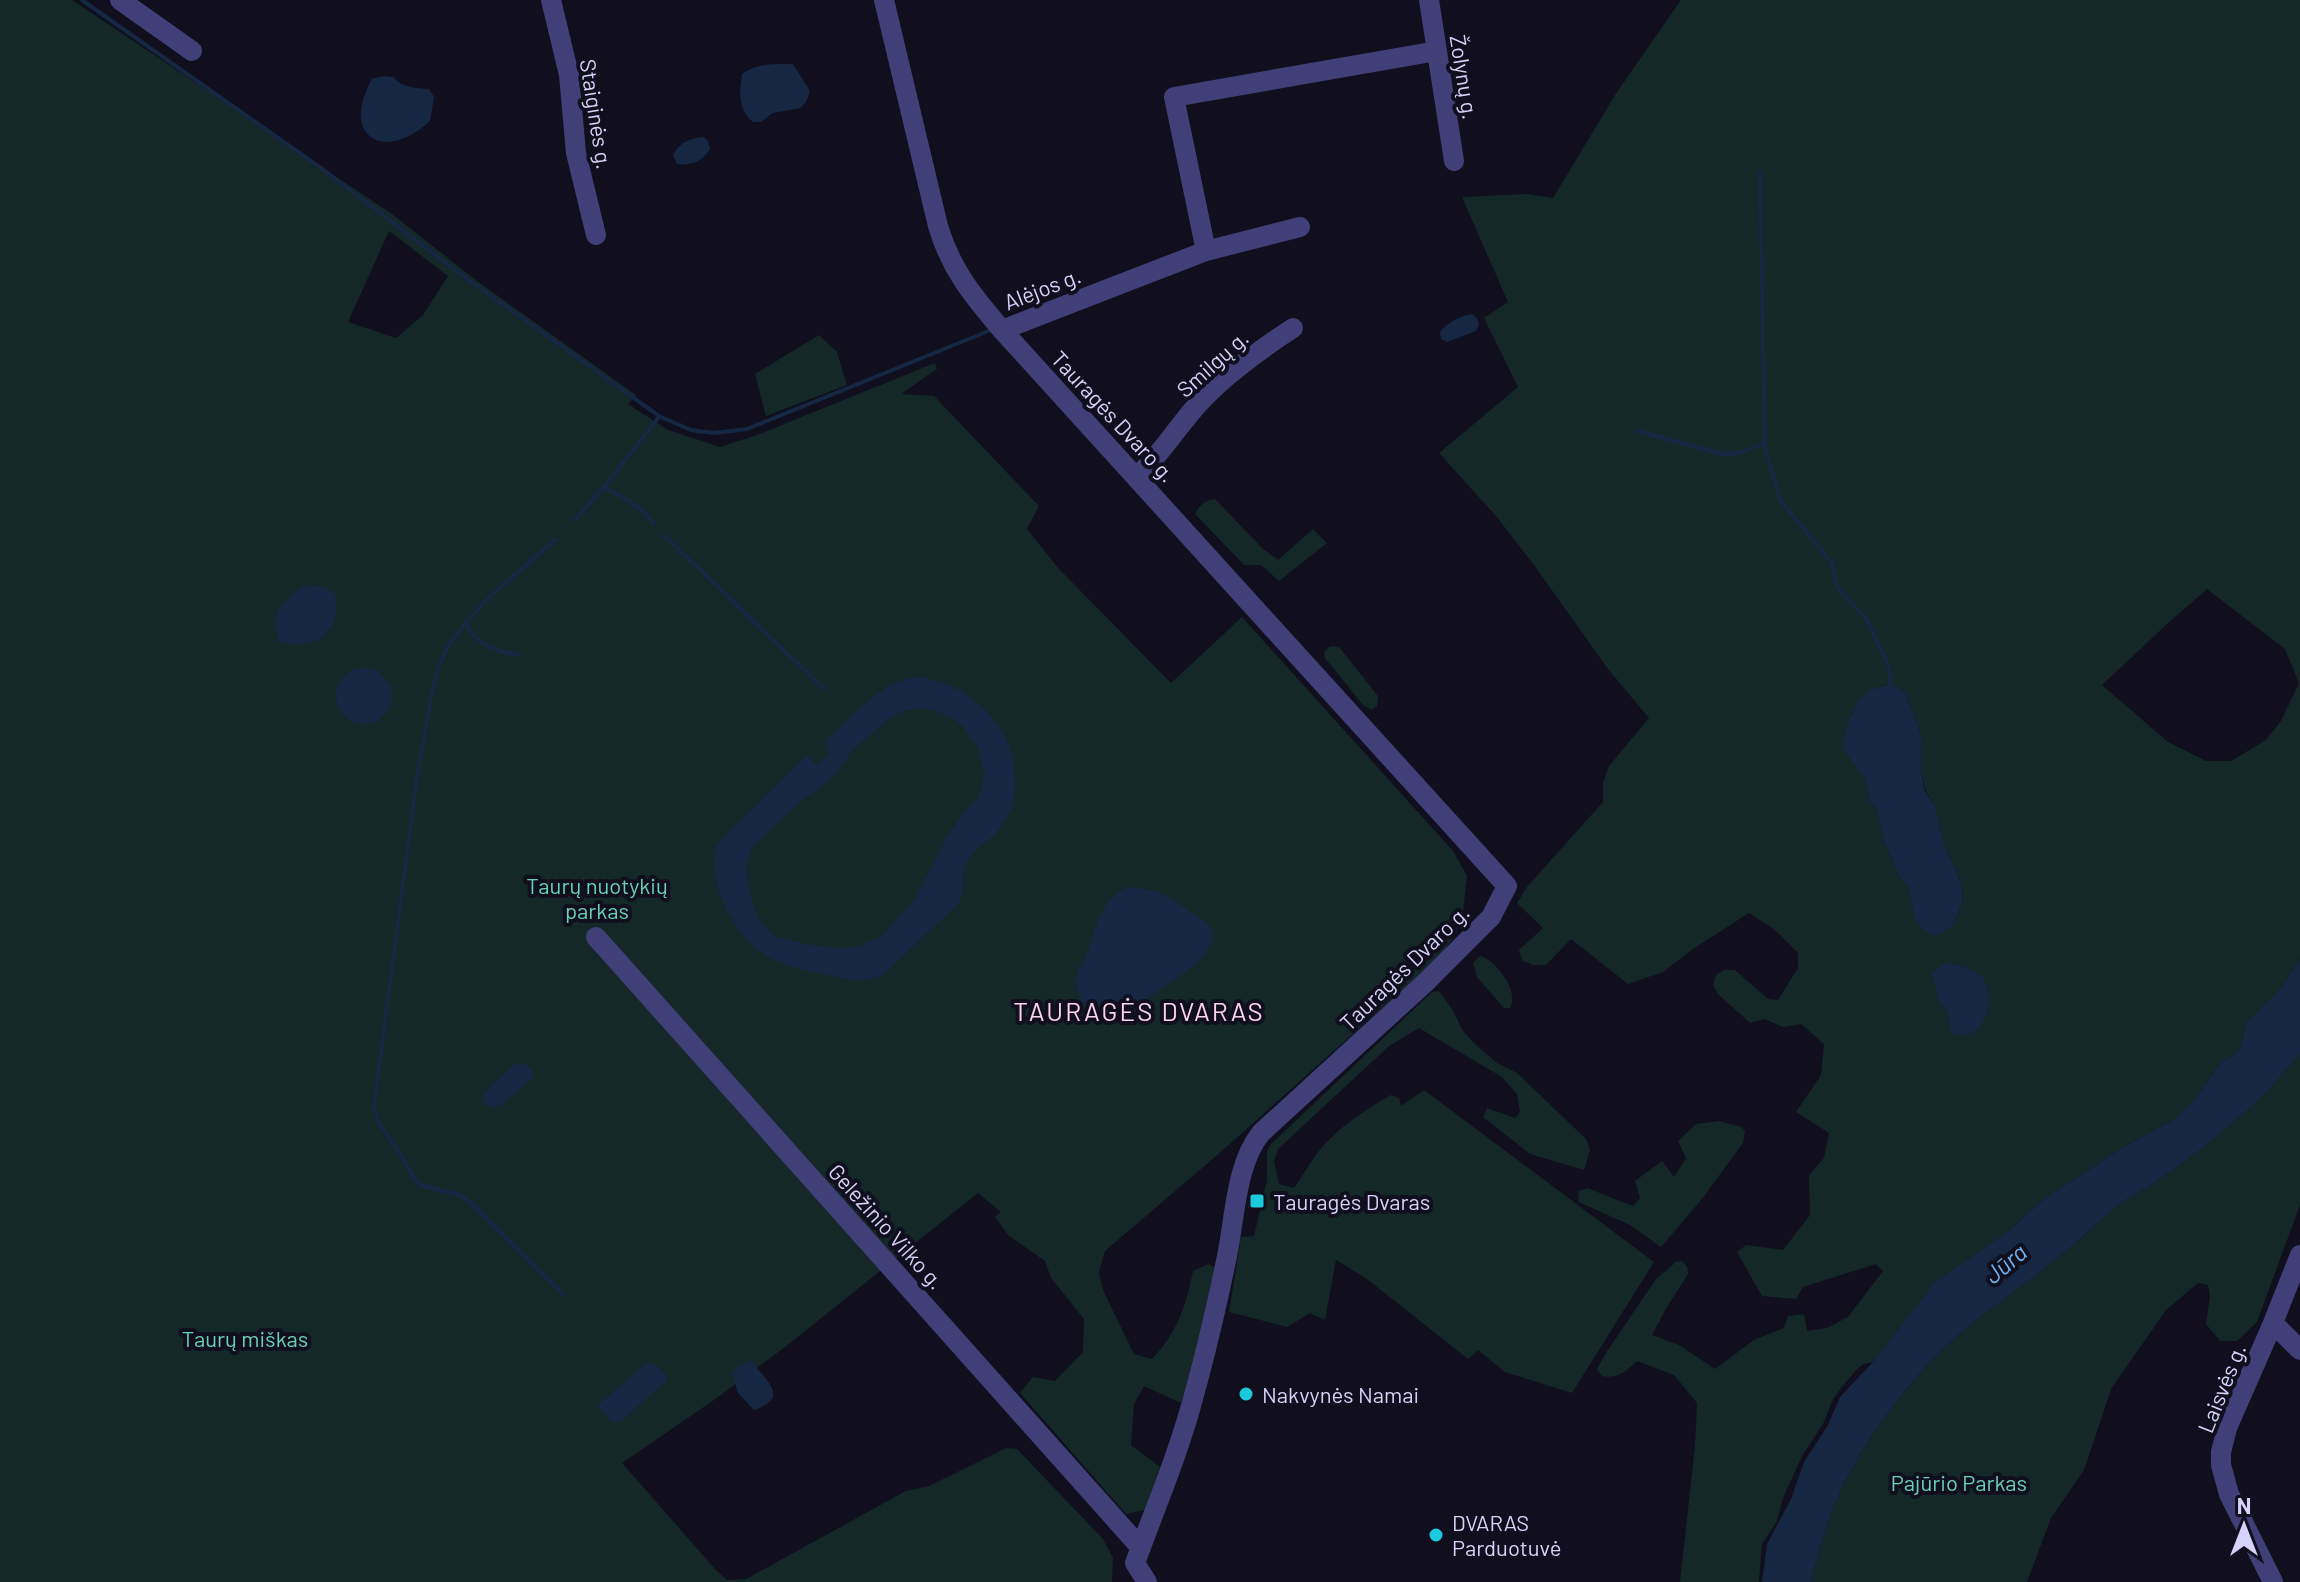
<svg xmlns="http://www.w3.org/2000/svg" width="2300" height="1582" font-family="Barlow,sans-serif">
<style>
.green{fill:#132827;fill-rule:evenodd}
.water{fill:#152743;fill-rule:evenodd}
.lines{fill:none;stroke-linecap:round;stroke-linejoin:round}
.stream{stroke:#152743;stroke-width:4}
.minor{stroke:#413f78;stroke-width:20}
.poi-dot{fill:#1acbdd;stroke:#110f1e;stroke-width:3}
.labels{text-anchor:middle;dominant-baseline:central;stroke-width:8;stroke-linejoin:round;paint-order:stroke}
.street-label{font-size:22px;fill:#d6d2fa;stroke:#110f1e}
.park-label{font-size:22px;fill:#67d1b5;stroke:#110f1e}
.poi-label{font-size:22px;fill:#d6d2fa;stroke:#110f1e;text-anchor:start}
.water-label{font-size:24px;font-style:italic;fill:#6cb2ee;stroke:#110f1e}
.quarter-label{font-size:26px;letter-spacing:2px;fill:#fad3ec;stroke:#110f1e}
</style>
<rect width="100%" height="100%" fill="#110f1e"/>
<path class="green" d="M0 0H72L392 214 477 281 636 395 628 404 668 430 720 447 757 435 935 363 937 369 901 394 934 396 1039 506 1027 529 1059 569 1171 683 1242 617 1453 851 1467 876 1463 912 1455 935 1440 956 1223 1150 1105 1251 1099 1272 1103 1290 1134 1354 1152 1359C1177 1333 1186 1306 1193 1271L1209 1264 1217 1270 1201 1333 1181 1403 1144 1386 1134 1404 1131 1445 1160 1467 1145 1510 1126 1514 1020 1393 1033 1377 1055 1381 1083 1352 1084 1319 1051 1278 1045 1261 1009 1236 995 1217 1001 1212 978 1193 785 1347 714 1400 622 1463 715 1569 727 1580 746 1579 906 1491 929 1486 1006 1448 1017 1449 1103 1539 1113 1558 1112 1582H0ZM389 231 448 276 423 315 396 338 348 322Z
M1681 0H2300V959L2282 987 2247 1022 2241 1045 2234 1055 2221 1062 2196 1098 2176 1118 2122 1148 2045 1198 2011 1229 1935 1283 1873 1362 1864 1364 1857 1369 1841 1388 1833 1399 1823 1424 1802 1456 1783 1498 1777 1521 1762 1544 1759 1582H1680L1695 1446 1697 1403 1674 1375 1637 1361C1626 1371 1618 1379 1602 1376L1597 1369 1606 1353 1656 1279 1676 1262 1682 1261 1687 1267 1688 1274 1667 1307 1652 1335 1679 1345 1715 1369 1754 1340 1784 1328 1788 1316 1804 1314 1807 1331 1827 1328 1848 1317 1883 1271 1876 1264 1803 1287 1796 1299 1762 1296 1737 1252 1746 1245 1783 1250 1810 1215 1809 1175 1824 1158 1829 1133 1796 1112 1821 1075 1824 1044 1801 1024 1783 1027 1764 1019 1750 1023 1718 994 1713 985 1716 975 1724 970H1735L1768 999 1778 1000 1798 968V953L1774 929 1749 913 1693 949 1663 972 1628 984 1571 939 1546 965H1533L1522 960 1519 950 1543 928 1517 903 1526 888 1603 802V783L1609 766 1649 718 1608 669 1534 565 1496 516 1439 453 1518 387 1484 318 1508 302 1462 197 1527 194 1553 198 1617 92ZM2207 589 2285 649 2299 683 2281 721 2266 740 2231 761H2206L2168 742 2102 685 2166 625ZM1890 684 1905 691 1922 738 1921 771 1926 792 1934 803 1945 846 1961 883 1963 901 1952 927 1914 917 1908 886 1900 878 1883 839 1877 810 1870 802 1864 778 1844 736C1852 708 1861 691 1890 684ZM1945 963 1966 967 1948 1013C1932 993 1937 986 1945 963Z
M819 335 837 352 847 385 766 416 755 374Z
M1215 499 1262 548 1278 560 1313 529 1327 543 1279 581 1261 565H1244L1195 514C1200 505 1205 500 1215 499Z
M1334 646 1340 648 1378 696 1377 706 1371 710 1363 705 1325 658 1324 652 1329 647Z
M1480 956C1496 960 1520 992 1510 1008H1504L1477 977 1473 963Z
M1439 991 1452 1009 1463 1031 1475 1044 1497 1063 1517 1073 1586 1139 1590 1150 1584 1170 1530 1154 1483 1117 1487 1108 1515 1118 1520 1112 1517 1094 1502 1077 1419 1028 1389 1046 1278 1149 1274 1161 1279 1184 1294 1188C1304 1174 1312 1158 1324 1145 1343 1124 1367 1109 1391 1095L1399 1098 1401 1106 1424 1090 1654 1262 1572 1393 1505 1372 1478 1350 1468 1359 1367 1279 1336 1260 1325 1320 1310 1313 1287 1327 1229 1312 1241 1237 1254 1236 1267 1180V1151L1271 1144 1432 992Z
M2300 1053V1205L2257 1322 2237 1341H2220L2206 1324 2210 1296 2208 1285 2198 1283 2166 1310 2111 1389 2084 1470 2051 1518 2027 1582H1811C1820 1549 1828 1515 1844 1484 1871 1431 1910 1379 1954 1339 1984 1311 2018 1290 2050 1264 2076 1244 2098 1221 2124 1201 2136 1193 2149 1187 2160 1179 2209 1145 2264 1100 2300 1053Z
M1719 1121 1741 1127 1745 1131 1743 1143 1702 1199 1661 1247 1630 1225 1579 1202 1578 1192 1587 1188 1633 1206 1640 1198 1635 1181 1662 1161 1674 1177 1686 1158 1678 1141 1696 1124Z"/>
<path class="water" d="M793 64 810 91 806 102 800 108 773 113 761 122H753C738 110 739 92 742 74 756 63 775 64 793 64Z
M382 76 393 77C403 88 415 88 429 89L434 97 430 121C383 164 340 136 372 79Z
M704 137 708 141 710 149C702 162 692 166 677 164L673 155C680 142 691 138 704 137Z
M1472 314 1477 318 1479 325 1476 331 1447 342 1441 339 1440 332C1449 322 1459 316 1472 314Z
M308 585 325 587 335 594C344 631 314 651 281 642 266 617 284 595 308 585Z
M336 696a28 28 0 1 1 56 0a28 28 0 1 1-56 0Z
M919 677C968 684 1013 723 1015 774 1016 783 1016 796 1013 805 1011 812 999 831 993 836 984 844 972 851 967 862 959 876 967 886 959 903L882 976 864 980H855C793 968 753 967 724 904 715 885 711 863 717 844L807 755 817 765 828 755 826 740C853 716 881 680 919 677ZM924 708 950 716 964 728 978 748 984 770 982 786 977 799 961 816 947 837 914 900 883 935 858 947 834 948 800 943 774 936 761 922 754 908 748 885 746 864 754 845 798 804 834 777 851 752 887 720 903 711Z
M1890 684 1905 691 1922 738 1921 771 1925 792 1934 803 1945 846 1961 883 1963 901 1952 927 1935 936 1924 931 1914 917 1908 886 1900 878 1883 839 1877 810 1870 802 1864 778 1843 748 1844 736 1848 721 1860 699 1871 690Z
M1127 887C1137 888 1148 888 1157 892 1168 896 1180 904 1189 911 1197 916 1209 921 1212 931 1218 955 1176 978 1161 989 1141 1003 1123 1022 1097 1024 1087 1012 1075 996 1076 979 1077 971 1083 963 1086 956 1097 929 1098 902 1127 887Z
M2300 959V1053C2264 1101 2209 1145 2160 1179 2149 1187 2136 1193 2124 1201 2098 1221 2076 1244 2050 1264 2018 1290 1984 1312 1954 1339 1910 1379 1871 1431 1844 1484 1828 1515 1820 1549 1811 1582H1762L1767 1544 1791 1499 1804 1462 1828 1425 1840 1397 1873 1362 1934 1283 2011 1229 2045 1198 2122 1148 2176 1118 2196 1098 2221 1062 2234 1055 2241 1045 2247 1022 2282 987Z
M1945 963C1958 965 1971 967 1981 976 1996 991 1988 1031 1966 1035 1966 1035 1954 1034 1954 1034L1950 1030 1948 1013 1938 999 1932 973Z
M521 1063 527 1064 532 1071V1079L501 1105 492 1108C485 1104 482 1101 484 1093L514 1065Z
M751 1360C763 1379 793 1397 754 1410L738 1393 732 1373 737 1367Z
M647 1363C655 1362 666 1371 667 1380L623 1420 613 1423 599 1408V1404Z"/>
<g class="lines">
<path class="stream" d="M82 0 325 171 463 276 659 416 691 430 714 433 747 429 991 330
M1760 173 1765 447 1780 500 1831 562 1837 587 1867 620 1889 667 1890 684
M1638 431 1726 455 1742 452 1765 443
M604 487C623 498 642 506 654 524
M575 520 604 487 659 417
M665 536 823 688
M556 539 486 600 460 630 447 648 439 666 432 692 417 777 374 1106 379 1123 401 1155 414 1178 420 1185 460 1195 470 1202 563 1294
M467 621C470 643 498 652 518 655"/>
<path class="minor" d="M120 0 192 51
M551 0 569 75 576 153 596 235
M884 0 938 226C951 270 973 296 1002 330L1507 886 1491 917 1427 981 1261 1133C1235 1165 1235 1221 1226 1261 1217 1304 1207 1348 1195 1391 1180 1450 1156 1506 1135 1563L1147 1582
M1429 0 1454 161
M1206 251 1174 97 1437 51
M1002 330 1206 251 1300 227
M1137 476C1162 454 1178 425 1201 401 1227 373 1261 349 1293 328
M596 937 1141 1548
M2273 1323 2300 1350
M2273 1582 2229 1494 2221 1465V1452L2227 1428 2273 1323 2300 1255"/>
</g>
<g class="poi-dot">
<rect x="1249" y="1193" width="16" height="16" rx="4"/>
<circle cx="1246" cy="1394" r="8"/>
<circle cx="1436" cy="1535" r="8"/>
</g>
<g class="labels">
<g class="street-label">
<text transform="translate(1465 77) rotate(81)">Žolynų g.</text>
<text transform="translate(597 114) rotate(81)">Staiginės g.</text>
<text transform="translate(1042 288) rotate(-21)">Alėjos g.</text>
<text transform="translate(1212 363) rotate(-42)">Smilgų g.</text>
<text transform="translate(1114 416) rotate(47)">Tauragės Dvaro g.</text>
<text transform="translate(1404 967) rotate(-44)">Tauragės Dvaro g.</text>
<text transform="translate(887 1226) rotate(48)">Geležinio Vilko g.</text>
<text transform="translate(2221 1388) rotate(-68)">Laisvės g.</text>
</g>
<g class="park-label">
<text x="597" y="885">Taurų nuotykių<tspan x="597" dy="25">parkas</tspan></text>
<text x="245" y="1338">Taurų miškas</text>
<text x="1959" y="1482">Pajūrio Parkas</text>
</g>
<g class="poi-label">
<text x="1273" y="1201">Tauragės Dvaras</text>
<text x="1262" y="1394">Nakvynės Namai</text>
<text x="1452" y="1522">DVARAS<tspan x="1452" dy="25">Parduotuvė</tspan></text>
</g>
<g class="water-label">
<text transform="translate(2005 1263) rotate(-40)">Jūra</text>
</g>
<g class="quarter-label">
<text x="1139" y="1010">TAURAGĖS DVARAS</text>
</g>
</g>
<g transform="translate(2244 1526)" stroke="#110f1e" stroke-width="6" paint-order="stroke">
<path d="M0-6L14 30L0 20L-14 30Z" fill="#d6d2fa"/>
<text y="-12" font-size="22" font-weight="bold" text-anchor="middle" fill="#d6d2fa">N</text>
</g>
</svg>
